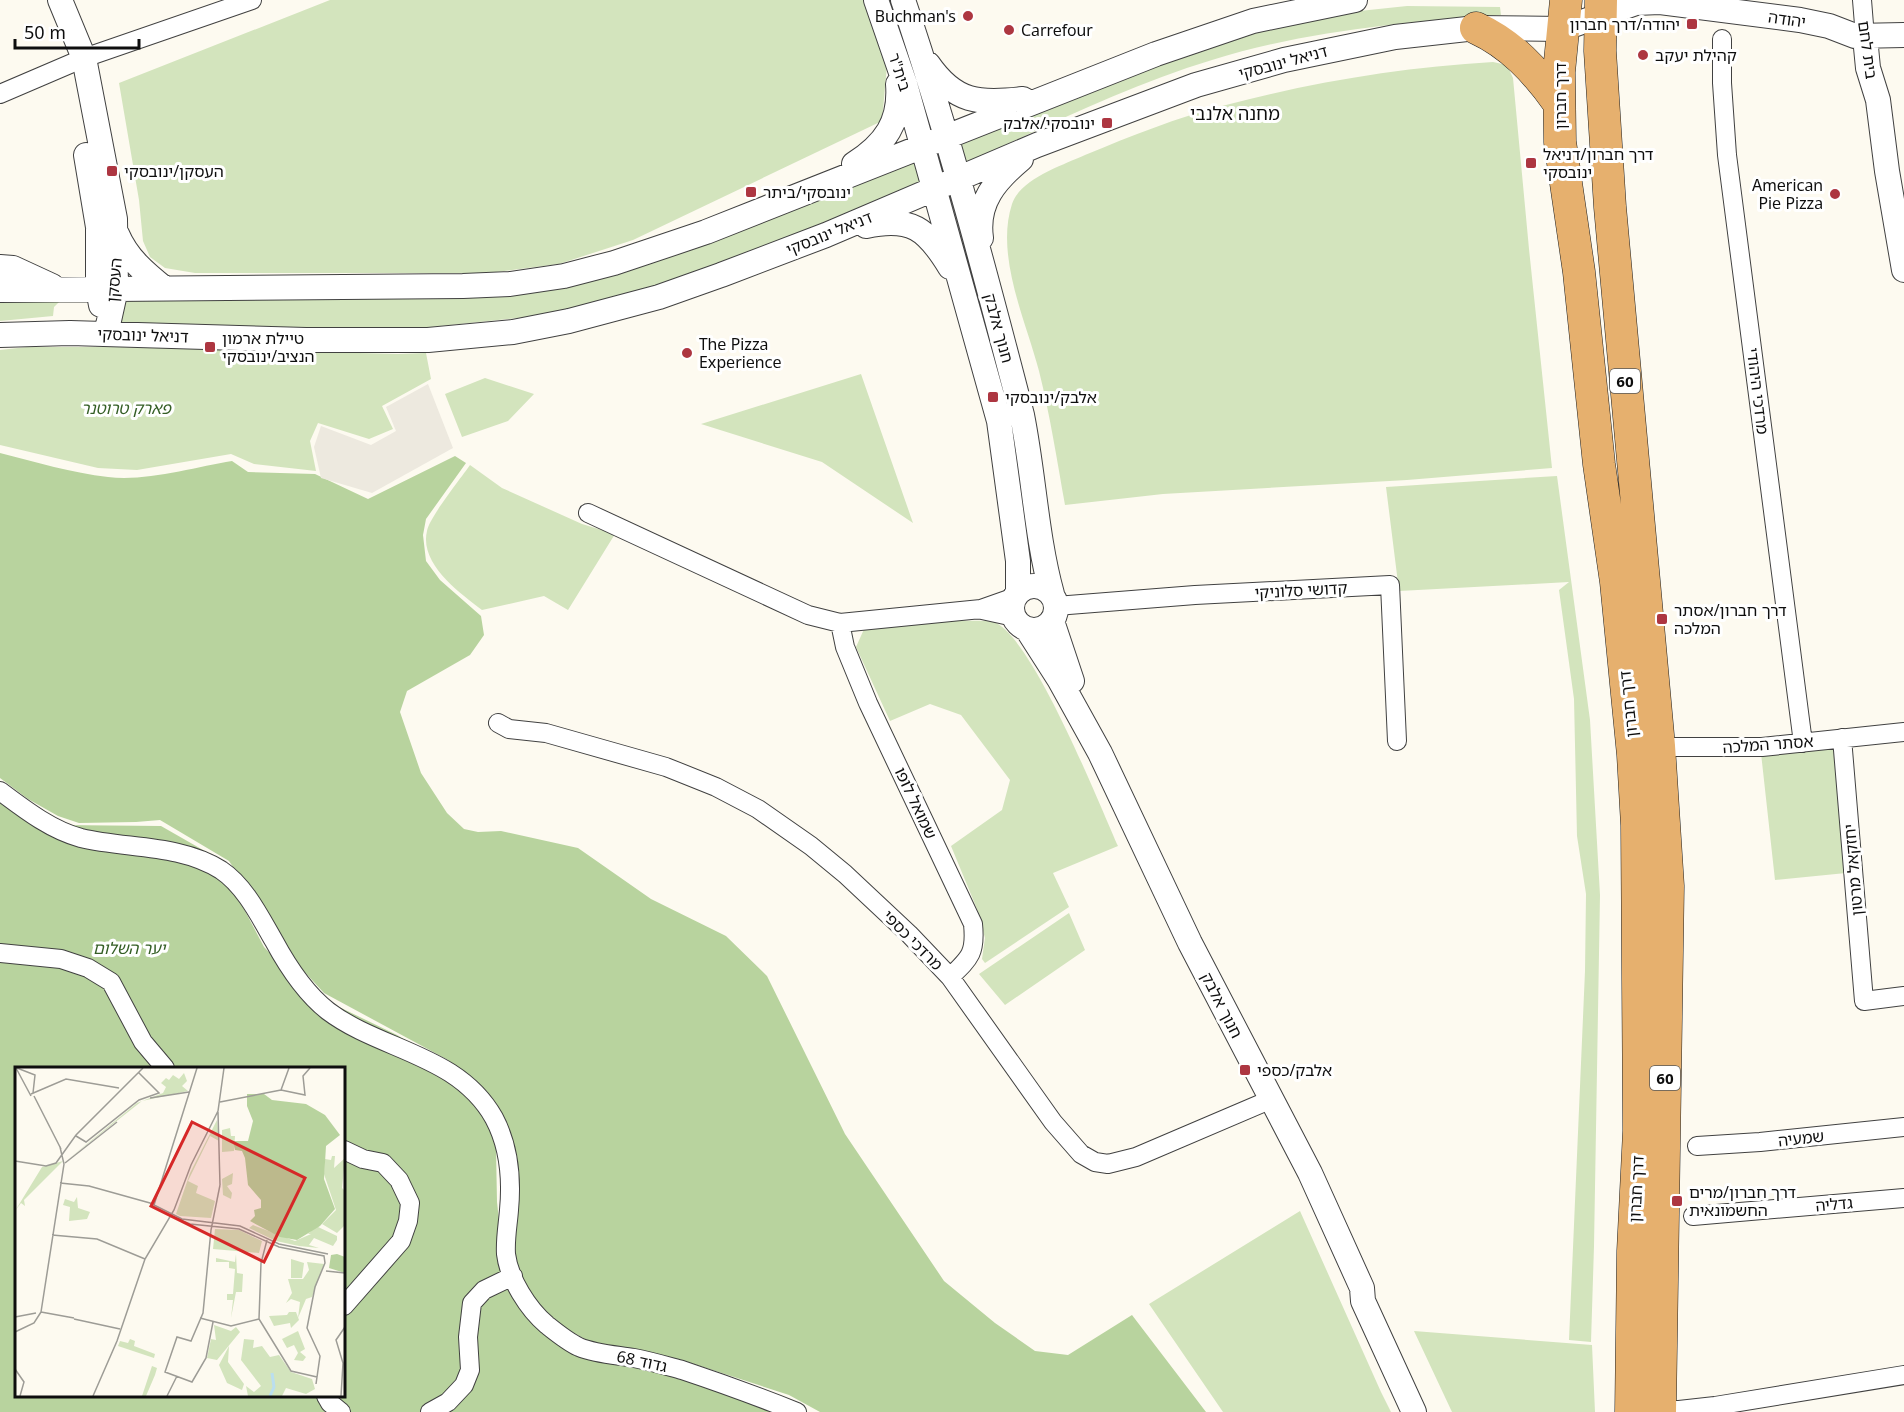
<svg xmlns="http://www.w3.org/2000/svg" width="1904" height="1412" font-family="Georgia,'Noto Sans Hebrew',serif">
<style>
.green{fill:#d3e4bd}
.forest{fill:#b8d39e;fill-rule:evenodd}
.plaza{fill:#ede9df}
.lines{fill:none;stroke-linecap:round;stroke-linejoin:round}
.minor-casing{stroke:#414141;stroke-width:20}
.tertiary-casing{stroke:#414141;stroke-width:26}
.trunk-casing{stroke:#1f1f1f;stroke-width:33}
.minor{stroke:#fff;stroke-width:18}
.tertiary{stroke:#fff;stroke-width:24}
.trunk{stroke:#e6b06e;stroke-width:32}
.poi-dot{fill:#ad3641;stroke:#fff;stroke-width:2}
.labels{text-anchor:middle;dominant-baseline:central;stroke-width:6;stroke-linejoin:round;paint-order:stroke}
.shield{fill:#fff;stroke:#565656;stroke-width:1.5}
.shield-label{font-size:15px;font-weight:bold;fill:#0e0e0e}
.poi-label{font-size:16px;fill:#0e0e0e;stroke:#fff;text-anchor:start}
.street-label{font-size:16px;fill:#0e0e0e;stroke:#fff}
.park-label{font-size:16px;font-style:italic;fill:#345e25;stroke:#fff}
.neighbourhood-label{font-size:18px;fill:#0e0e0e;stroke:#fff}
.inset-river{fill:none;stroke:#badeef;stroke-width:3}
.inset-road{fill:none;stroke:#9d9c96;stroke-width:1.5}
.view{fill:#d62828;fill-opacity:0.15;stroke:#d62828;stroke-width:3}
.inset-edge{fill:none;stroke:#0e0e0e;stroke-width:3}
</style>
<rect width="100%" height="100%" fill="#fdfaf0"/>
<path class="green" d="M330 0H863L887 65 882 121 633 240 559 264 489 273H195L165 268 150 257 143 241 139 200 119 83Z
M1407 6 1500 7 1501 15C1403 22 1306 31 1212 60 1126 86 1045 127 964 164L957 145 1078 91 1260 30 1331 14Z
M1493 62 1507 65 1513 78 1529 249 1552 468 1407 480 1163 494 1065 505C1057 460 1050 415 1039 371 1026 321 995 256 1012 204 1020 179 1063 165 1085 155 1131 136 1178 117 1226 105 1313 82 1404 67 1493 62Z
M917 157 921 181 822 224 656 288 601 304 536 316 422 328 114 326 122 299 564 287 683 252Z
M63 298 54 307 53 316 0 321V299Z
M27 347H121L398 354 426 353 431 379 382 406 393 429 369 439 318 423 310 441 316 471 254 464 231 454 137 470 98 468 0 445V350Z
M861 374 913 523 822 462 701 424Z
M485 378 534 394 508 421 462 437 445 394Z
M470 465 502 488 582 524 615 534 568 610 544 596 482 610C460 593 419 564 427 531 429 518 461 478 470 465Z
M1557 476 1590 720 1600 895 1594 1246 1591 1342 1569 1340 1585 971 1586 894 1577 836 1574 699 1559 590 1569 582 1399 591 1386 487Z
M920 622C934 622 983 619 994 622 1033 637 1099 804 1118 846L1053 873 1069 907 985 963 982 959 985 938 977 909 951 846 1002 810 1010 780 961 715 930 704 890 721 856 647 865 627Z
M1835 748 1846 873 1775 880 1761 753Z
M1069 913 1085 950 1005 1005 979 974Z
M1300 1211 1381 1392 1391 1412H1223L1149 1304Z
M1414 1331 1592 1345 1595 1412H1452Z"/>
<path class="forest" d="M0 453C36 462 72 473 108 477 145 482 195 467 232 461L248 472 315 474 368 499 455 456 466 463 426 519 423 535 426 561 440 580 481 616 484 635 470 655 407 691 400 712 421 773 447 813 464 829 478 832 501 831 578 848 651 899 726 936 767 976 845 1134 944 1281 995 1323 1035 1351 1068 1355 1132 1315 1206 1412H820L789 1395 691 1363 594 1344 563 1327 544 1311 520 1279 515 1261 516 1164 476 1085 448 1060 324 993 301 968 275 935 254 898 229 861 160 820 136 822 79 823 58 816 28 799 0 778Z
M0 790 59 825 161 826 217 858 264 947 306 991 397 1035 448 1066 486 1102 496 1149 497 1202 506 1282 553 1341 572 1349 635 1364 784 1412H0ZM16 1068H344V1396H16Z"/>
<path class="plaza" d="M428 384 453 448 372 493 321 478 314 447 321 426 371 445 396 431 386 407Z"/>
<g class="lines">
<defs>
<path id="minor" d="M1862 0 1865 37
M1722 39V83L1727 155 1803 743
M0 94 84 58 252 0
M588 513 808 615 840 623 981 609 1015 597
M1056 606 1195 595 1390 585 1397 741
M982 610 1014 617
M840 623 845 647 868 703 973 924C976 953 970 958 950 977
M498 723 509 729 546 733 666 767 716 787 758 809 811 846 845 874 909 934 950 977 1053 1122 1081 1154 1095 1162 1108 1164 1136 1157 1272 1099
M1842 738 1864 1001 1904 996
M1652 747H1762L1904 732
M0 791C24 809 51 830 81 838 127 849 180 844 221 870 245 886 260 917 274 941 288 967 305 993 328 1011 381 1051 458 1054 494 1118 509 1146 512 1178 509 1210 508 1224 505 1239 506 1254 509 1279 528 1309 547 1325 557 1333 568 1342 579 1347 596 1354 616 1355 634 1358 650 1361 667 1366 682 1370 721 1383 759 1397 797 1412
M0 953 61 959 88 968 111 982 143 1042 165 1068
M1697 1146 1760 1142 1904 1127
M344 1150 363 1159 383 1163 399 1180 410 1203 408 1221 401 1241 344 1306
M1693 1216 1904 1198
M326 1396 330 1403 341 1412
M1651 1410H1679L1715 1406 1904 1375
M430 1412 448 1402 464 1385 470 1370 468 1337 472 1303 484 1290 513 1276"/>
<path id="tertiary" d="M60 0 84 58 115 219 116 289 106 334
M876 0 905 84 999 421 1018 561V593
M903 0C949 136 986 276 1022 415 1034 475 1036 536 1052 594
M1865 37 1868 68 1878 100 1887 171 1904 270
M928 64C955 103 979 104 1023 99
M86 155 98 227V289L101 305
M854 164C885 144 901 122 898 84
M866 226C911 216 927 229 950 267
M117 234C127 258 145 273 165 289
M981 238C976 202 996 180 1021 159
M0 267 13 268 52 286
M0 290 463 286 510 284 564 276 614 263 706 232 1156 54 1253 21 1355 0
M0 335 70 333 306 340H428L513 332 569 321 659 297 721 275 826 235 1037 145 1196 85 1284 60 1395 37 1476 28 1562 29 1636 3 1660 2 1800 20 1829 26 1855 36 1904 35
M1012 608a22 22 0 1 1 44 0a22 22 0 1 1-44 0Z
M1052 621 1072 681
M1027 629 1059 679 1100 753 1190 943 1310 1173 1362 1288 1363 1301 1414 1412"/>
<path id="trunk" d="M1566 0 1559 72 1560 142 1579 272 1599 464 1616 582 1633 755 1637 825 1639 1131 1633 1251 1631 1412
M1601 0 1600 51 1610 207 1659 746 1668 886 1660 1412
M1476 28C1511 44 1536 71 1558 102"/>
</defs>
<use href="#minor" class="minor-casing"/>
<use href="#tertiary" class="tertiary-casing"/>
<use href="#trunk" class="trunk-casing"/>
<use href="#minor" class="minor"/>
<use href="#tertiary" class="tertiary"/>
<use href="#trunk" class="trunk"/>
</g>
<g class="poi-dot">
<circle cx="968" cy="16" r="6"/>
<rect x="1686" y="18" width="12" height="12" rx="3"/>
<circle cx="1009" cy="30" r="6"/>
<circle cx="1643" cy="55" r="6"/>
<rect x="1101" y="117" width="12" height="12" rx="3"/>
<rect x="1525" y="157" width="12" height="12" rx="3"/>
<rect x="106" y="165" width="12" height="12" rx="3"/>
<rect x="745" y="186" width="12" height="12" rx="3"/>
<circle cx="1835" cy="194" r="6"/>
<rect x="204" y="341" width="12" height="12" rx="3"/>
<circle cx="687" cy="353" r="6"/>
<rect x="987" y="391" width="12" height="12" rx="3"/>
<rect x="1656" y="613" width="12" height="12" rx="3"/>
<rect x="1239" y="1064" width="12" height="12" rx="3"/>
<rect x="1671" y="1195" width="12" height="12" rx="3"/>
</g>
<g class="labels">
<g class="shield">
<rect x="1610" y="369" width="30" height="24" rx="4.5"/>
<rect x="1650" y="1066" width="30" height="24" rx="4.5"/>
</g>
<g class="shield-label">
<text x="1625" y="381">60</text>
<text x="1665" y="1078">60</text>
</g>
<g class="poi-label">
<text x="956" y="16" text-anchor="end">Buchman's</text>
<text x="1680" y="24" text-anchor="end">יהודה/דרך חברון</text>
<text x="1021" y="30">Carrefour</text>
<text x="1655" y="55">קהילת יעקב</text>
<text x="1095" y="123" text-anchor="end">ינובסקי/אלבק</text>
<text x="1543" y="154">דרך חברון/דניאל<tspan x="1543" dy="18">ינובסקי</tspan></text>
<text x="124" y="171">העסקן/ינובסקי</text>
<text x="1823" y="185" text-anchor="end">American<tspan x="1823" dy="18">Pie Pizza</tspan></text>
<text x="763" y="192">ינובסקי/ביתר</text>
<text x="222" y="338">טיילת ארמון<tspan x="222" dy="18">הנציב/ינובסקי</tspan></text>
<text x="699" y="344">The Pizza<tspan x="699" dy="18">Experience</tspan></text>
<text x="1005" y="397">אלבק/ינובסקי</text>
<text x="1674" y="610">דרך חברון/אסתר<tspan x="1674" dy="18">המלכה</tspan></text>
<text x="1257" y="1070">אלבק/כספי</text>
<text x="1689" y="1192">דרך חברון/מרים<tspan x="1689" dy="18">החשמונאית</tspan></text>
</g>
<g class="street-label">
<text transform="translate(1787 19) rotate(8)">יהודה</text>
<text transform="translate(1868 50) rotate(82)">בית לחם</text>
<text transform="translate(1283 62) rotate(-15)">דניאל ינובסקי</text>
<text transform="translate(900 72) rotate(72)">בית"ר</text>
<text transform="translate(1560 96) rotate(-90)">דרך חברון</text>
<text transform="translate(829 233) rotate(-22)">דניאל ינובסקי</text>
<text transform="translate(114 280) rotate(-85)">העסקן</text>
<text transform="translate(999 328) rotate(75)">חנוך אלבק</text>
<text transform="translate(143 335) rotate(2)">דניאל ינובסקי</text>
<text transform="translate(1758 391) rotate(83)">מרדכי היהודי</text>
<text transform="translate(1301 590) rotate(-3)">קדושי סלוניקי</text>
<text transform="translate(1628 704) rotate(-96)">דרך חברון</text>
<text transform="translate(1768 744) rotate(-4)">אסתר המלכה</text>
<text transform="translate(916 803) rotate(65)">שמואל לופו</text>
<text transform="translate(1853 870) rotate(-95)">יחזקאל מרטון</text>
<text transform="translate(913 940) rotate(45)">מרדכי כספי</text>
<text transform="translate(1222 1005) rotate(63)">חנוך אלבק</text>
<text transform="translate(1801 1138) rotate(-6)">שמעיה</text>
<text transform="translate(1636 1189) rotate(-87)">דרך חברון</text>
<text transform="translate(1834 1204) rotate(-5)">גדליה</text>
<text transform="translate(642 1361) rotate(12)">גדוד 68</text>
</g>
<g class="park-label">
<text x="126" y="408">פארק טרוטנר</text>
<text x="129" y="948">יער השלום</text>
</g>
<g class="neighbourhood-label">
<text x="1235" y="113">מחנה אלנבי</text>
</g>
</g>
<g transform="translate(15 1067)">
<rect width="330" height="330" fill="#fdfaf0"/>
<path d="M169 6 172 14 167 19 173 24 127 34 51 94 122 36 148 26 151 20 146 16 151 11 154 13 158 8 164 12ZM202 53 204 74 195 69 173 114 183 119 181 126 200 134 196 151 165 149 161 147 175 106ZM215 61 216 69H220L219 84 207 85V63ZM317 89H320L319 101 330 91 327 121 330 124V158L322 166 307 157 321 143 309 107 310 92 316 93ZM48 94 9 133 10 139 6 136 0 144 27 100ZM218 106 217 117 212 119 217 126 216 132 208 128 207 112ZM62 130 63 141 75 145 72 152 54 154 55 140 48 138 50 132 59 135ZM238 158 280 174 296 167H293L301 159 322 169V173L318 179 299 171 294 178 304 181 284 179 261 174 234 161ZM200 162 224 163 247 174 244 186 198 182ZM221 187 222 206 228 207 227 225H221L216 251 218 233H212V227H218L220 202 214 201V195H201V191L220 195ZM276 192 289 196 287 211H276ZM292 195 309 197 297 230 291 232 283 251 285 235 276 232 271 236 277 226 273 212H288L294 203ZM274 245H281L284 253 276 261 275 256 259 259 254 249 272 248ZM199 258 216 264 221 260 225 265 202 293 192 291 196 272 201 273ZM283 264 290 282 285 285 291 290 288 294 279 293 283 286 279 278 272 281 267 272ZM115 272 120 274 119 279 140 287 139 291 103 279 105 274 113 276ZM229 272 239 273 238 281 247 279 255 290 264 288 276 305 297 312 300 322 291 327 271 321 267 329H233L231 319 239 325 246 319 226 293ZM214 279 213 295 229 317 227 323 212 316 204 298ZM137 299 142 301 140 308 131 329H127Z" fill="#d3e4bd"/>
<path d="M232 27H249L257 33 291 37 310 48 325 68 311 79 309 112 320 142 305 159 282 173 265 170 235 154 240 149 239 143 246 141V133L233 118 230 91 227 84 220 83 218 74H233L238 54 232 39ZM322 187 330 190V206L314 201 316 188Z" fill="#b8d39e"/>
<path class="inset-river" d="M255 329 259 320 257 306"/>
<path class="inset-road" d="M1 1 16 29M2 1 20 8 18 26M266 23 290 28 288 9 295 1M266 23 274 1M16 27 51 12 104 21M19 29 46 82M135 31 174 25M205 35 266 23M203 45 205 118M61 69 71 75 124 33 144 26 123 5M0 94 31 99 41 96 61 68 128 1M50 96 102 55M45 116 74 119 135 136 167 152 225 159 264 177 313 187M139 138 182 1M156 149 175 157 224 162 264 180 309 189 310 196 300 220 292 261 305 289 301 317M37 168 82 172 130 192M252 173 246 196 244 252 276 304 302 310M311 204 330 206M26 245 49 97 45 80M26 245 59 251M0 250 21 246M185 251 216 259 244 252M59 252 105 262M198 255 191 291 177 315 150 305 162 270 176 274 188 246 196 163 205 118M0 265 19 256 26 245M0 302 9 315 5 329M78 329 102 274 130 192 159 143 176 98 203 44 209 1M152 329 162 309M326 329 328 296 321 273 330 260"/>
<path class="view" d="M177 55 290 111 249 195 136 139Z"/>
<rect width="330" height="330" class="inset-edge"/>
</g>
<path d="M15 39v9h124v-9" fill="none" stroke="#0e0e0e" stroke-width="3"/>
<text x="24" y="39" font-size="18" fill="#0e0e0e" stroke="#ffffff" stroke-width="4.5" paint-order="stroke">50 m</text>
</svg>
